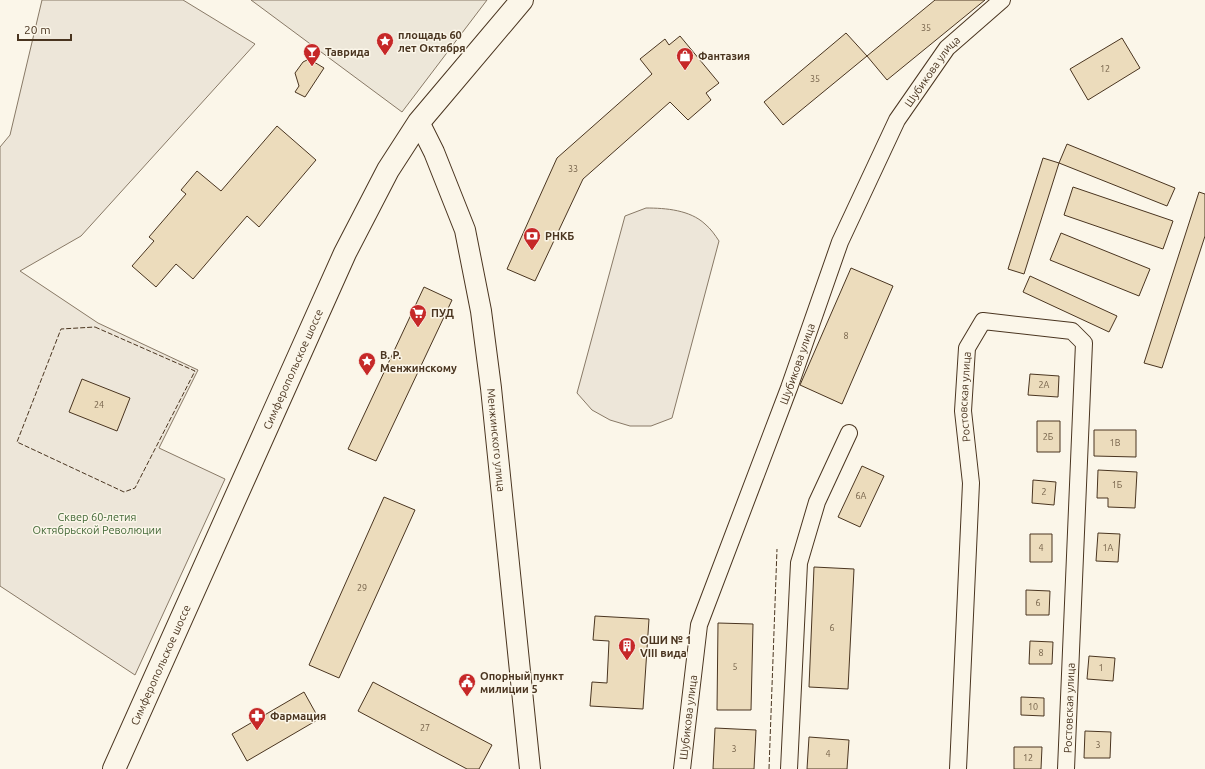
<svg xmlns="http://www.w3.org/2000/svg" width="1205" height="769" font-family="Ubuntu,sans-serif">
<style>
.green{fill:#ede6d9;stroke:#887966}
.parking{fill:#ede7d9;stroke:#887966}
.building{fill:#ecdcbc;stroke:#4a3520}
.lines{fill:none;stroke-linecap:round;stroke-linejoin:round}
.minor-casing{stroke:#4a3520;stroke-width:18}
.tertiary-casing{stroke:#4a3520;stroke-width:22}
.primary-casing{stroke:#4a3520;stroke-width:24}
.minor{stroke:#fbf6e9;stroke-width:16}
.tertiary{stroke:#fbf6e9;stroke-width:20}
.primary{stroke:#fbf6e9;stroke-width:22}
.fence{stroke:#4a3520;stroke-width:1;stroke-dasharray:5 2;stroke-linecap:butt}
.labels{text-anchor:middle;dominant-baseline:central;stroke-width:3;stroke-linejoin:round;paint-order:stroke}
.number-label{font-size:9px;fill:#725f47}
.poi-label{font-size:11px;font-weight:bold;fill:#4a3520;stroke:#fbf6e9;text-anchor:start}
.street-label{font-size:11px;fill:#4a3520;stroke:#fbf6e9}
.park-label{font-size:11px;fill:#436837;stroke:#fbf6e9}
</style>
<rect width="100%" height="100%" fill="#fbf6e9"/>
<path class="green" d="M42 0H183L255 44 81 236 20 271 98 323 198 370 159 448 225 479 135 675 0 586V147L10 135Z
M646 208C666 208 690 210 705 224 711 229 715 235 719 241L672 418 651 426H630L610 420 592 410 577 393 625 216Z"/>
<path class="parking" d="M251 0H487L402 112Z"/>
<path class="building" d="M935 0H985L887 80 867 56Z
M846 33 867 56 783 125 764 102Z
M680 36 719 83 706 93 711 100 688 120 670 102 583 179 535 281 507 269 557 158 652 74 640 59 665 39 669 45Z
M1122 38 1140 68 1088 100 1070 69Z
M309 59 324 68 305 97 295 92 299 86 295 73 303 62Z
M277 126 316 160 259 227 247 216 193 279 176 264 156 287 132 266 154 241 149 237 186 194 181 190 197 171 221 191Z
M1067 144 1175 188 1167 206 1059 163Z
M1043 158 1059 163 1024 274 1008 269Z
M1073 187 1173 221 1163 249 1064 215Z
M1199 192 1205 194V236L1162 368 1144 363Z
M1061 233 1150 269 1139 296 1050 260Z
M851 268 893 286 842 404 800 385Z
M1030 276 1117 316 1109 332 1023 292Z
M424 287 452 300 376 461 348 449Z
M1030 374 1059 376 1058 397 1028 395Z
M82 379 130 398 117 431 69 412Z
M1037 421H1060V452H1037Z
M1094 430H1136V457L1094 456Z
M862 466 884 476 860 527 838 517Z
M1098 470 1137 472 1135 508 1108 507V498H1097Z
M1033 480 1056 482 1054 505 1032 503Z
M384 497 415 510 339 678 309 665Z
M1098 533 1120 534 1118 562 1096 561Z
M1030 534H1052V562H1030Z
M814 567 854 569 848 689 809 687Z
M1026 590 1050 591 1049 615H1026Z
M595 616 649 619 643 709 590 706 592 682 607 683 609 641 593 640Z
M718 623 753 624 751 710H717Z
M1030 641 1053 642 1052 664H1029Z
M1089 656 1115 658 1113 681 1087 679Z
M373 682 492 745 479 769H467L358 711Z
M304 692 319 719 247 761 232 734Z
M1021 697 1044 698V716L1021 715Z
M715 728 756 730 754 769H713Z
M1085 731 1111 732 1110 758H1084Z
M809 737 849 740 847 769H807Z
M1014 747H1042L1041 769H1014Z"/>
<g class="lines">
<defs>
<g id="minor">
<path id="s1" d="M682 769 699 625 789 388 840 242 897 120 947 48 1002 0"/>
<path d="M789 769 799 563 817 502 849 433"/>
<path id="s2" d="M958 769 971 483 963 411 967 348 983 321 1072 331 1084 343 1066 769"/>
</g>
<g id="tertiary">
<path id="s3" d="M419 122 434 152 465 230 481 311 491 388 530 769"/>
</g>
<g id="primary">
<path id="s4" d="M114 769 345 253 388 170 419 122 522 0"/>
</g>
</defs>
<use href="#minor" class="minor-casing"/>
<use href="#tertiary" class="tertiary-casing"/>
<use href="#primary" class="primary-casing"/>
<use href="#minor" class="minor"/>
<use href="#tertiary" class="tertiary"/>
<use href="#primary" class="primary"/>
<path class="fence" d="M95 327 195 371 135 488 124 492 17 442 61 329Z
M769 769 777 549"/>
</g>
<defs>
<symbol id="sight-pin" viewBox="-11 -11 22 30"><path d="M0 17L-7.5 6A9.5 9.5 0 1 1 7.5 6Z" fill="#c62828" stroke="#fbf6e9"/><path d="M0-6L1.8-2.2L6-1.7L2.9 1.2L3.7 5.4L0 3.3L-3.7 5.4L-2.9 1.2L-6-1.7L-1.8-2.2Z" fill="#fff"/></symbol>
<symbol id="bar-pin" viewBox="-11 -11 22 30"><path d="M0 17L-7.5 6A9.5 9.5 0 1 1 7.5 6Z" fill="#c62828" stroke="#fbf6e9"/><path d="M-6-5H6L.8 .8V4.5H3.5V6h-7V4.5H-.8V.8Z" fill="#fff"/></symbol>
<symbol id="shop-pin" viewBox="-11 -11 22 30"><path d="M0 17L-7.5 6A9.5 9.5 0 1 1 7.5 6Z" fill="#c62828" stroke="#fbf6e9"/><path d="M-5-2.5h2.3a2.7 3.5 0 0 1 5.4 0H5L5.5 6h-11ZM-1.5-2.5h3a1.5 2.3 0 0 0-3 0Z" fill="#fff"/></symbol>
<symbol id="bank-pin" viewBox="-11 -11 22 30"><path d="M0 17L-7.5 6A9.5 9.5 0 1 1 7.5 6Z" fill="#c62828" stroke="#fbf6e9"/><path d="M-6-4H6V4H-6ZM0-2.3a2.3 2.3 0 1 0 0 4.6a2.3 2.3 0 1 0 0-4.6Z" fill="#fff"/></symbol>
<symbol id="supermarket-pin" viewBox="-11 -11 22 30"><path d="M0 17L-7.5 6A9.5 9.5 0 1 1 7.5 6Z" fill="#c62828" stroke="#fbf6e9"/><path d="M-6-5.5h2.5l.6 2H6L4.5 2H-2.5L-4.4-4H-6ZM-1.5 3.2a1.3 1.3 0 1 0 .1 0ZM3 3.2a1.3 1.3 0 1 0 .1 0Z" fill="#fff"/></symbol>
<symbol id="building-pin" viewBox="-11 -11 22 30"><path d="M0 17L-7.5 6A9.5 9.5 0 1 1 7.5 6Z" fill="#c62828" stroke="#fbf6e9"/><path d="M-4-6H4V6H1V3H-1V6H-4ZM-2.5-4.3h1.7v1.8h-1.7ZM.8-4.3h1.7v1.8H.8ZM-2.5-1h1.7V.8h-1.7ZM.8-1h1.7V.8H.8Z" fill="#fff"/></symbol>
<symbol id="civic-pin" viewBox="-11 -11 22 30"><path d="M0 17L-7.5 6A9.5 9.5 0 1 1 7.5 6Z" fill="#c62828" stroke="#fbf6e9"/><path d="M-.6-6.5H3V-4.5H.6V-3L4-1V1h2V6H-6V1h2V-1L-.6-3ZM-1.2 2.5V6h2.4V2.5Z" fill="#fff"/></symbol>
<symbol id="pharmacy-pin" viewBox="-11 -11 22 30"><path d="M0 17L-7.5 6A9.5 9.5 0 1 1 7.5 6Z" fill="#c62828" stroke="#fbf6e9"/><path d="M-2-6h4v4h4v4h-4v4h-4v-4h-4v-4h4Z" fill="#fff"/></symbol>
</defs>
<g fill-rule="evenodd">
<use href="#sight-pin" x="375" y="31" width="20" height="27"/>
<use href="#bar-pin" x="302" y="42" width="20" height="27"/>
<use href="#shop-pin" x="675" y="46" width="20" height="27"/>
<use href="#bank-pin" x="522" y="226" width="20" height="27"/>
<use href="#supermarket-pin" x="408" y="303" width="20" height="27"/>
<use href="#sight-pin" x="357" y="351" width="20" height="27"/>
<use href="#building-pin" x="617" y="636" width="20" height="27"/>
<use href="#civic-pin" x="457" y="672" width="20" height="27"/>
<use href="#pharmacy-pin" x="247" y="706" width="20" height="27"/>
</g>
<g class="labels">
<g class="number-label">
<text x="926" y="28">35</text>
<text x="1105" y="69">12</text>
<text x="815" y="79">35</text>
<text x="573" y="169">33</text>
<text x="846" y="336">8</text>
<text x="1044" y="385">2А</text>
<text x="99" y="405">24</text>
<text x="1048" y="437">2Б</text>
<text x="1115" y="443">1В</text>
<text x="1117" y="485">1Б</text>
<text x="1044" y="492">2</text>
<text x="861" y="496">6А</text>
<text x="1041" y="548">4</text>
<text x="1108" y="548">1А</text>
<text x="362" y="588">29</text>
<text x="1038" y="603">6</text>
<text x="832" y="628">6</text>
<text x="1041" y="653">8</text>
<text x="735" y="667">5</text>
<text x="1101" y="668">1</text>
<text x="1033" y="707">10</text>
<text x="425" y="728">27</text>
<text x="1098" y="745">3</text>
<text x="734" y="749">3</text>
<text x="828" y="754">4</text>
<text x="1028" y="758">12</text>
</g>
<g class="poi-label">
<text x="398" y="35">площадь 60<tspan x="398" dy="13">лет Октября</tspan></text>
<text x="325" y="52">Таврида</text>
<text x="698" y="56">Фантазия</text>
<text x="545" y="236">РНКБ</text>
<text x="431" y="313">ПУД</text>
<text x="380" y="355">В. Р.<tspan x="380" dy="13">Менжинскому</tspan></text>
<text x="640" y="640">ОШИ № 1<tspan x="640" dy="13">VIII вида</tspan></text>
<text x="480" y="676">Опорный пункт<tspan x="480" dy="13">милиции 5</tspan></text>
<text x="270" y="716">Фармация</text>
</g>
<g class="street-label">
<text stroke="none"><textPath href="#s1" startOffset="748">Шубикова улица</textPath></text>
<text stroke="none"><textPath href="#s1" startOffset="424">Шубикова улица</textPath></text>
<text stroke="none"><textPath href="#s4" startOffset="438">Симферопольское шоссе</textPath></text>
<text stroke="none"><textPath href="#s2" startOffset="373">Ростовская улица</textPath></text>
<text stroke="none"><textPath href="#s3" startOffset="330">Менжинского улица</textPath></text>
<text stroke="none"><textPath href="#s4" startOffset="114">Симферопольское шоссе</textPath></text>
<text transform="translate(1069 708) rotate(-88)">Ростовская улица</text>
<text stroke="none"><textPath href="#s1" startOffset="52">Шубикова улица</textPath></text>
</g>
<g class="park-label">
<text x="97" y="517">Сквер 60-летия<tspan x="97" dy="13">Октябрьской Революции</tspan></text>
</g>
</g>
<path d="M18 34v6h53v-6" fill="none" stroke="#4a3520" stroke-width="2"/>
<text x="24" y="34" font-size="12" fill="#4a3520" stroke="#fbf6e9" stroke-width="3" paint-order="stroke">20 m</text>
</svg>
